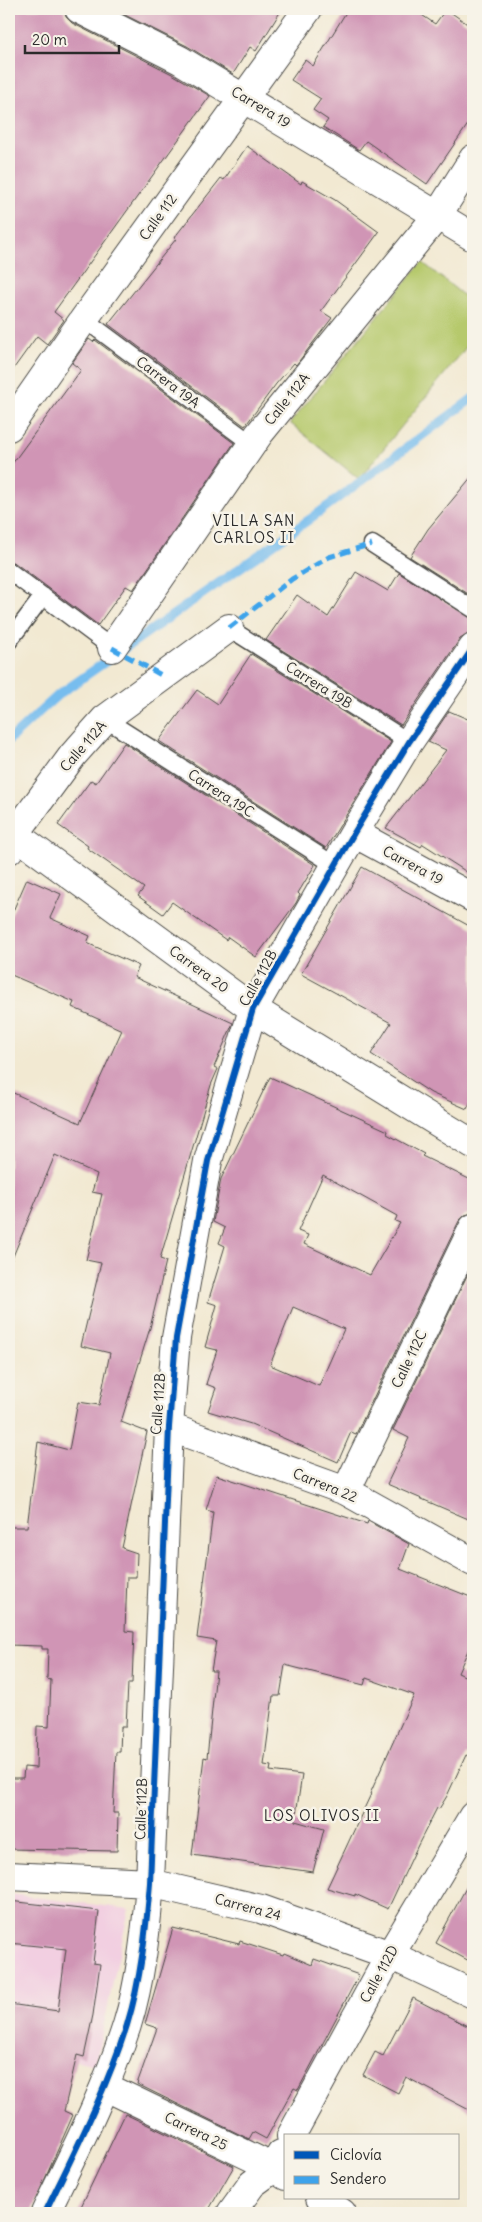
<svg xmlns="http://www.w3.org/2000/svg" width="482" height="2222" font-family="Delius,sans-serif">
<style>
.built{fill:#f2cfe1}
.green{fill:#b6c96c;stroke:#707a4c}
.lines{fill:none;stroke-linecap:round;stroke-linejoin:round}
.stream{stroke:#77bdee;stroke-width:9}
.building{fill:#d095b5;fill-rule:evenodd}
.lane-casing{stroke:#494844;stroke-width:19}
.street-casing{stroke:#494844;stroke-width:30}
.lane{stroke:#fff;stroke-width:16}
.street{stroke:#fff;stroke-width:28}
.quiet{stroke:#3ea3eb;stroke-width:5;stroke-dasharray:10 5;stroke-linecap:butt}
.cycleway-casing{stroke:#f7f3e8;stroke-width:9}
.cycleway{stroke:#0057b8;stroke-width:6}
.labels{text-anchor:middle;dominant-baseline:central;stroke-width:5;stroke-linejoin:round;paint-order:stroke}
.street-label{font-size:14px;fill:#2b2b2b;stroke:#f7f3e8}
.neighbourhood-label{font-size:15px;letter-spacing:1px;fill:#2b2b2b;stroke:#f7f3e8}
</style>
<rect width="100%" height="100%" fill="#f7f3e8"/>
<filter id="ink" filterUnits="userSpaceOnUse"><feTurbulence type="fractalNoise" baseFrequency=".02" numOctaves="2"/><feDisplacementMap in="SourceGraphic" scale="10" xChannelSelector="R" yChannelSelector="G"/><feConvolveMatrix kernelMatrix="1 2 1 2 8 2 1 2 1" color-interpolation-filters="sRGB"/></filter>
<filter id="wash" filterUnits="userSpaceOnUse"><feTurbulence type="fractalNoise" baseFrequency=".0096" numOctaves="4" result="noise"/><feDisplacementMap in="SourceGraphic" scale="20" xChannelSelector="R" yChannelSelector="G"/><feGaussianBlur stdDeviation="1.12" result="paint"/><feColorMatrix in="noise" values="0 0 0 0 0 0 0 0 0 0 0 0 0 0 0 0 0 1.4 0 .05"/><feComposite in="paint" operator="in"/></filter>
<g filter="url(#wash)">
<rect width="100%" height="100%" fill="#f2e9d2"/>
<path class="built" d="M9 1894 129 1909 95 2065 9 2044Z"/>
<path class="green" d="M422 262 473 303V339L359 479 290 423Z"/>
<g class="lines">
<path class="stream" d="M9 740 58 695 310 519 473 398"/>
</g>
<g id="blocks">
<path class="building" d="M9 9H64L66 17 72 23 172 74 210 96 54 312 64 320 47 344 37 336 9 375Z
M113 9H282L256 51 250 47 233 74 187 46Z
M348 9H413L435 24 446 9 473 28V117L427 184 366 141 359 150 323 127 328 120 313 110 321 99 291 80 305 60 313 66Z
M247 146 301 184 302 181 335 200 379 232 321 311 332 318 296 365 294 363 276 384 245 426 108 324 176 239 174 238 221 178 224 180Z
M89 339 93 342 95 340 234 443 133 590 126 586 98 625 15 563 9 561V468L81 370 72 363Z
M473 475V597L410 557 428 529Z
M356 572 388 591 399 573 473 619V628L470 633 460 639 401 725 266 640 297 595 328 617Z
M251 654 391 742 326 848 159 741 197 690 218 704Z
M449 711 470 720 473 715V876L423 844 421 847 386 828 446 750 428 742Z
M124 743 315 865 298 893 300 895 296 903 256 957 228 937 226 940 172 902 163 914 138 896 144 888 87 848 88 846 58 825 91 780 96 783Z
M362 867 473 928V1096L467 1109 431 1093 371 1054 391 1023 301 974Z
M27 879 61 894 50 918 90 936 87 943 139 966 134 977 233 1023 214 1067 218 1069 211 1085 160 1259 166 1261 150 1328 121 1422 147 1432 122 1548 137 1553 136 1577H127L125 1631 134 1632 132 1683H128L126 1727H121L120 1752H116L113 1813H118L117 1851 9 1849V1778H23L24 1767 36 1768 37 1726 49 1727 51 1680 47 1679 48 1649H42V1646L9 1645 10 1527H27L38 1442 69 1450 78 1402 99 1405 110 1353 81 1346 101 1263 86 1260 102 1194 92 1192 97 1174 55 1155 9 1266V1091L80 1123 122 1030 72 1007 74 1002 9 974V920Z
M270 1077 388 1131 387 1134 424 1154 422 1156 473 1181V1213L465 1215 459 1221 356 1434 351 1432 338 1462 251 1424 208 1411 216 1388 206 1384 217 1350 205 1347 217 1305 208 1302 225 1246 219 1243 225 1228 213 1222 221 1179ZM323 1175 397 1216 395 1221 400 1223 370 1275 304 1244 308 1235 298 1231ZM293 1307 344 1329 319 1386 270 1365Z
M473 1263V1521L387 1484 409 1438 393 1430Z
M217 1475 367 1524 368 1521 409 1544 400 1569 473 1598V1639L458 1673 473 1680V1758L466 1755 447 1796 439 1809 437 1808 418 1845 388 1909 355 1894V1896L327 1888 371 1794H370L414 1695 366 1678 364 1685 285 1665 280 1696H273L264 1765 271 1766 270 1771 302 1775 295 1821 324 1829 313 1872 192 1855 204 1757 207 1758 216 1671H211L216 1641 197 1638 213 1512 206 1510Z
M473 1875V1963L436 1943Z
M9 1901 99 1911 93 1963 100 1964 93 2015 84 2057 77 2055 64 2111 73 2115 30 2213H9V2004L58 2011 66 1949 9 1943Z
M173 1928 239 1944 240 1941 283 1955 284 1953 312 1965 314 1959 359 1975 298 2090 294 2088 266 2139 253 2132 249 2139 137 2084 157 2028 145 2024Z
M413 1998 473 2029V2112L406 2077 398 2093 363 2075 375 2052 383 2056Z
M125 2114 234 2166 207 2213H78Z"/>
</g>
</g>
<g filter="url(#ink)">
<use href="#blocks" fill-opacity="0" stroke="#494844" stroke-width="1"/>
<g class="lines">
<defs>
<path id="lane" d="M84 319 252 444
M372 544 473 609
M9 571 112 648
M229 628 409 742
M9 641 43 596
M105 719 336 866"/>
<path id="street" d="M79 9 180 60 473 237
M9 427 84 319 308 9
M112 648 259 434 437 216 473 159
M9 830 253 1009 473 1144
M354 833 473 898
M9 850 15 834 73 755 105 719 229 628
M169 1427 346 1491 473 1562
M346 1491 473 1228
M9 1876 150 1883 261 1909 390 1955 473 1994
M106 2087 274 2168 286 2176
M291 2136 390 1955 473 1816
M320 2198 342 2213
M45 2213C75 2151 106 2091 127 2025 141 1980 146 1930 150 1883L169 1427 176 1338 208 1161 253 1009 354 833 409 742 473 648
M231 2213 252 2184 274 2168 281 2154"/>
</defs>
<use href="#lane" class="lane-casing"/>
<use href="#street" class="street-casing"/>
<use href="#lane" class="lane"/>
<use href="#street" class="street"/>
<path class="quiet" d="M229 628 292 579 329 557 372 544
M112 648 163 676"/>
<defs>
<path id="cycleway" d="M45 2213C75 2151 106 2091 127 2025 141 1980 146 1930 150 1883L169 1427 176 1338 208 1161 253 1009 354 833 409 742 473 648"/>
</defs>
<use href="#cycleway" class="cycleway-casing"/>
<use href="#cycleway" class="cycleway"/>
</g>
</g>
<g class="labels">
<g class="street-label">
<text transform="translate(261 107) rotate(31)">Carrera 19</text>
<text transform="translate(158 217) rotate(-54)">Calle 112</text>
<text transform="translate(168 382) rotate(37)">Carrera 19A</text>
<text transform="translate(287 399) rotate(-51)">Calle 112A</text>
<text transform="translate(319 685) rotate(32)">Carrera 19B</text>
<text transform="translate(83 746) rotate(-49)">Calle 112A</text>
<text transform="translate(221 793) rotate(33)">Carrera 19C</text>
<text transform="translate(413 865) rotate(28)">Carrera 19</text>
<text transform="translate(199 969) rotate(36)">Carrera 20</text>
<text transform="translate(258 978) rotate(-61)">Calle 112B</text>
<text transform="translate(409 1359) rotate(-64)">Calle 112C</text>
<text transform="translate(158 1404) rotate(-86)">Calle 112B</text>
<text transform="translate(325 1485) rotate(22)">Carrera 22</text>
<text transform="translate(141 1809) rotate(-88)">Calle 112B</text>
<text transform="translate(248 1907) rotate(15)">Carrera 24</text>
<text transform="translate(379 1974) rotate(-61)">Calle 112D</text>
<text transform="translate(196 2131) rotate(26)">Carrera 25</text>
</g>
<g class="neighbourhood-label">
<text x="254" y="520">VILLA SAN<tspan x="254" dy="17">CARLOS II</tspan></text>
<text x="322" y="1815">LOS OLIVOS II</text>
</g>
</g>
<rect width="482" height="2222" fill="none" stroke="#f7f3e8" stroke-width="30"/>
<rect x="284" y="2134" width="175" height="65" fill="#f7f3e8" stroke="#a5a39c"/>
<rect x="294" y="2151" width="25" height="8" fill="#0057b8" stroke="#a5a39c"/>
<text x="330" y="2160" font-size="15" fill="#2b2b2b">Ciclovía</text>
<rect x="294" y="2176" width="25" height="8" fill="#3ea3eb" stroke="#a5a39c"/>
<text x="330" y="2184" font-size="15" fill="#2b2b2b">Sendero</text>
<path d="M25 45v8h94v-8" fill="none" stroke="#2b2b2b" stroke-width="2.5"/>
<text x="32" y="45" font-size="15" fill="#2b2b2b" stroke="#f7f3e8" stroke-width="4" paint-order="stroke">20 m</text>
</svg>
